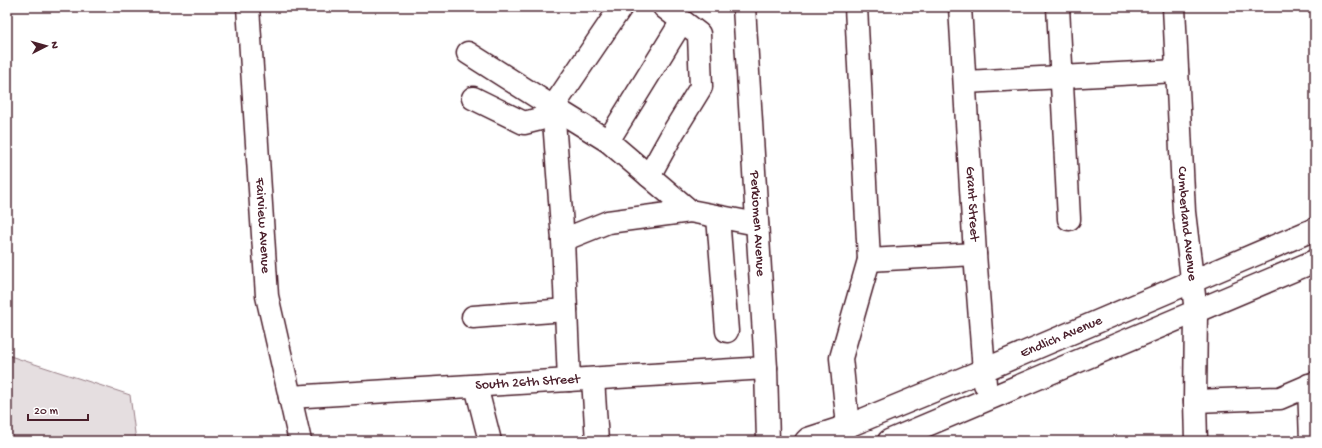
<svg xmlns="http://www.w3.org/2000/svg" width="1322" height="448" font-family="'Gochi Hand',sans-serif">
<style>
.green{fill:#e5dee0;stroke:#987e86}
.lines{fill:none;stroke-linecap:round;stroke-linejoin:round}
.minor-casing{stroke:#4a1f2b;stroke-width:25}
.major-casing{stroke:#4a1f2b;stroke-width:25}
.minor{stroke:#fff;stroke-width:22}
.major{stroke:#fff;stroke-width:22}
.labels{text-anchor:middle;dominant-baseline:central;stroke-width:4;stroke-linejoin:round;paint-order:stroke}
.street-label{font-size:14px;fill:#4a1f2b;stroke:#fff}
</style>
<rect width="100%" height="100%" fill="#fff"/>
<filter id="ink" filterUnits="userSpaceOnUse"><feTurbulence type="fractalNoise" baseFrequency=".025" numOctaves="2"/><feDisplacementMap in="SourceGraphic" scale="8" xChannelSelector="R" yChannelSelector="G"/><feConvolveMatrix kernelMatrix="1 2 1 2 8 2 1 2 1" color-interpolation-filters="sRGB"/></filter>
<g filter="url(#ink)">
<path class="green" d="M7 355 130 395 136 441H7Z"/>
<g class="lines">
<defs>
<g id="minor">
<path id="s1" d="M248 7 267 296 300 441"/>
<path d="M621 7 553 107 608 141 690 211 757 224"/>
<path id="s2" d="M960 7 975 254 985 384"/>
<path d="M1058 7 1069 219"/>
<path id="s3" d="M1174 7 1184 212 1196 312 1195 401 1196 441"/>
<path d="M468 53 553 107"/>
<path d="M965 82 1177 71"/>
<path d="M473 98 524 123 540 119 553 107"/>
<path d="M553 107 563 240"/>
<path d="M608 141 682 21"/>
<path d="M649 176 674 131 701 87 699 34 664 7"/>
<path d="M718 217 727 331"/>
<path d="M869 260 975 254"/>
<path d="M473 317 566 310"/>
<path d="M593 379 597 441"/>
<path d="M569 380 563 240 608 222 690 211"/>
<path d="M1309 385 1311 441"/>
<path d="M476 386 490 441"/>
<path id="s4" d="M290 397 766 368"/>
<path d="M1195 401 1280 398 1315 383"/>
<path d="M848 426 841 358 869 260 856 7"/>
<path id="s5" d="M806 441 808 439 848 426 984 370 1315 229"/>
<path d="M889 441 1315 261"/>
</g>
<g id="major">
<path id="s6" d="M744 7 766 368 768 441"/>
</g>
</defs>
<use href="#minor" class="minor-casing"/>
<use href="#major" class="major-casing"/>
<use href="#minor" class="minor"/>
<use href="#major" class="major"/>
</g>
</g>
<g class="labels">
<g class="street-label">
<text stroke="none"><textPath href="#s2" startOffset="197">Grant Street</textPath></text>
<text stroke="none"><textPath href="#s6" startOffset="217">Perkiomen Avenue</textPath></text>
<text stroke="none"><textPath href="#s3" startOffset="217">Cumberland Avenue</textPath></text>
<text stroke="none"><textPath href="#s1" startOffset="219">Fairview Avenue</textPath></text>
<text stroke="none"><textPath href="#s5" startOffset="276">Endlich Avenue</textPath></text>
<text stroke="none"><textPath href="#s4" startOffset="238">South 26th Street</textPath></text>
</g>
</g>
<rect width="1322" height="448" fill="none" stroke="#fff" stroke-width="24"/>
<rect x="12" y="12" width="1298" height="424" fill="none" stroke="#4a1f2b" stroke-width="1.5" filter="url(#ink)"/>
<g transform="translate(46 46) rotate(84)" stroke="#ffffff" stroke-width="3" paint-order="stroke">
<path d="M0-3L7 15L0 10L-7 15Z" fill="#4a1f2b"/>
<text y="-6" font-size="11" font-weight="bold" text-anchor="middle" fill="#4a1f2b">N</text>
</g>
<path d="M28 414v6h60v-6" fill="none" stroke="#4a1f2b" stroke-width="2"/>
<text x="34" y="414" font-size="12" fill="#4a1f2b" stroke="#ffffff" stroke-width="3" paint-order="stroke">20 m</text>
</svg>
